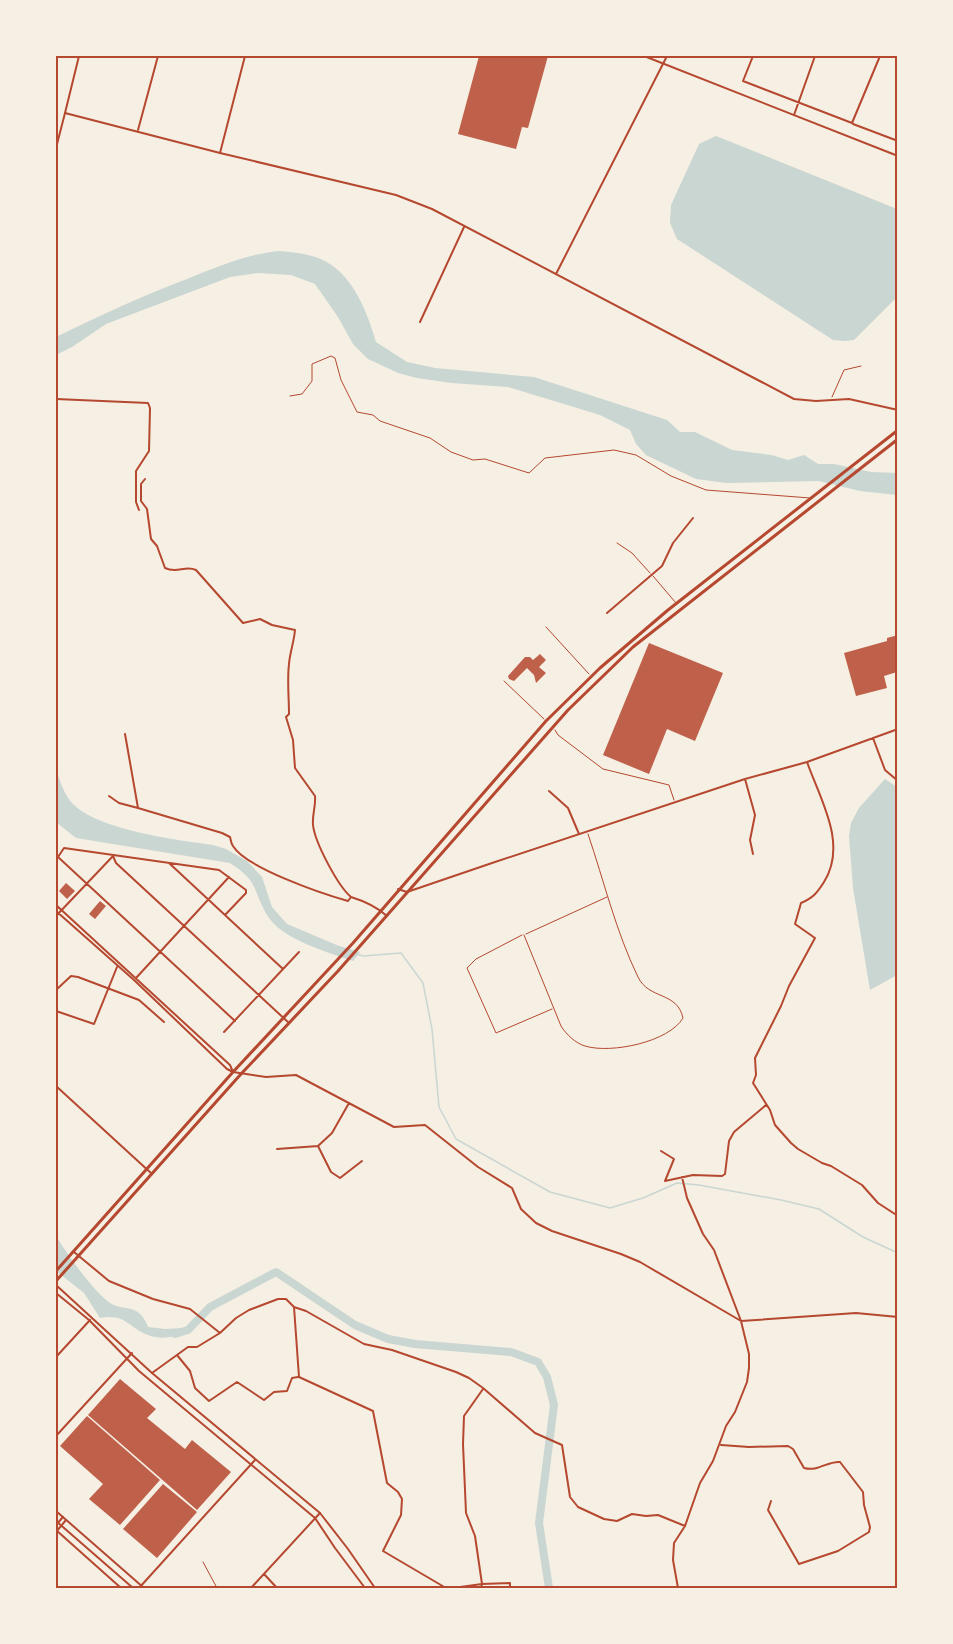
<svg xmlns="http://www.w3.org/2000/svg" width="953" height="1644" font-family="'Times New Roman',serif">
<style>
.water{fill:#c9d6d2}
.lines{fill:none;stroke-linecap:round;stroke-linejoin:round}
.stream{stroke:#c9d6d2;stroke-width:1.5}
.river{stroke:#c9d6d2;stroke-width:8}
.building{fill:#bf614a}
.service{stroke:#b5482f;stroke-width:1}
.minor{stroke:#b5482f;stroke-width:2}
.tertiary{stroke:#b5482f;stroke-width:2}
.primary{stroke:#b5482f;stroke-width:3}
.neatline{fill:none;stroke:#b5482f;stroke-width:2}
</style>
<rect width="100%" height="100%" fill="#f6efe4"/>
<path class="water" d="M716 136 897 209V297L854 340 845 341 833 340 677 239 670 223 671 205 699 144Z
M279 251C290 252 301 253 312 256 350 266 366 308 376 342L407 362 435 368 534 377 667 420 680 432H695L732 450 771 455 788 460 804 455 818 464H834L871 472 897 473V495L860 491 819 481 726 483 696 479 646 455 636 444 630 430 600 415 508 387 452 383 417 378 398 373 368 359 353 344 338 317 315 284 291 275 258 273 230 277 106 324 72 347 56 355V337C99 316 142 296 187 279 217 267 247 254 279 251Z
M56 770C60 781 64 794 72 803 97 830 177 840 213 845L226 849 247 861 262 877 272 907 287 924 339 946 360 952 353 961C327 952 281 939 267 915 251 887 260 883 230 863L76 838 56 822Z
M885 779 897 787V975L870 990 853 888 849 836 851 823 859 808Z
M56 1236C67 1254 93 1291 110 1303 124 1312 139 1302 148 1327L165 1329 186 1328 185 1334C173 1337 160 1340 148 1335 127 1327 126 1313 100 1318L84 1293 56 1271Z"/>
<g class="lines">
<path class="stream" d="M356 954 363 956 401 953 423 983 432 1029 439 1107 456 1139 550 1192 610 1208 643 1198 677 1183 699 1185 781 1200 819 1209 863 1237 898 1253"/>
<path class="river" d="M175 1334 188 1330 210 1307 276 1272 355 1325 388 1339 415 1344 511 1352 538 1362 547 1377 554 1405 539 1523 549 1588"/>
</g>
<path class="building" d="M479 56H548L528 128 522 127 516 149 458 134Z
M898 635V668H896L897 672 884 676 887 688 856 696 844 653 887 641V638Z
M649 643 723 673 695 741 667 729 649 774 603 755Z
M540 654 546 660 539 667 546 673 536 683 534 675 527 668 514 681 509 679 508 676 525 657H530L533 660Z
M66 883 75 891 67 899 59 891Z
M100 901 106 906 95 919 89 914Z
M120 1379 156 1409 147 1418 185 1449 192 1440 231 1472 197 1510 88 1415Z
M87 1416 160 1480 120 1525 89 1499 103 1484 60 1446Z
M163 1484 197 1512 157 1558 123 1529Z"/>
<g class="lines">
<path class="service" d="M290 396 302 394 312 381V364L331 356 335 358 341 380 357 412 373 415 380 421 430 438 451 452 473 460 485 459 529 473 545 458 614 450 636 455 671 476 706 490 810 498
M832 397 844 370 861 366
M617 543 632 553 650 573
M653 576 676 603
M546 627 589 674
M504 681 544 719
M555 730 558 735 603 769 669 785 674 800
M526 934 607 897
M522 935 476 959 467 968 496 1033 552 1009
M524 935 561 1026C566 1034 575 1043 585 1046 611 1054 669 1042 683 1018 677 991 649 1000 638 977 616 932 604 881 588 834
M203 1562 217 1588"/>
<path class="minor" d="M753 56 743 81 852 123 880 56
M65 113 79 56
M794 115 815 56
M853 124 898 141
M138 130 158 56
M220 153 245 56
M556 274 667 56
M420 322 464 227
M56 399 148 403 150 408 149 451 136 471V502L139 510
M145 479 141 484V501L147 509 151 539 157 546 165 568C177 574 185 565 196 570L243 623 260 619 272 625 295 630C294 642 290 652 289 664 287 680 289 698 289 714L286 717 293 740 295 768 315 796C316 806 312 815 313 825 315 843 338 886 351 897
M607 613 662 566 673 543 693 518
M125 734 138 808 222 833 230 837C231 840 231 844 233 846 246 868 323 894 348 901L351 897C364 901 377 907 387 916
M873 738 885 770 898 781
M807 762C820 799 848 844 824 882 817 893 813 898 801 903L795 924 815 938 789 986 781 1006 755 1058 756 1075 753 1083 770 1110 775 1125 791 1143 798 1149 822 1163 831 1166 862 1185 878 1203 898 1216
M745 779 755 815 750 840 753 854
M549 791 568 808 579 834
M109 796 119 803 138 808
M113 856 116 863 289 1023
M169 863 283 969
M398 889 407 892 495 862 745 779 807 762 898 729
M56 905 230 1065 233 1072
M56 911 134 980 227 1069 233 1072 266 1077 296 1075 394 1127 425 1125 478 1167 512 1188 521 1209 536 1223 552 1231 621 1254 640 1262 741 1321 856 1313 898 1317
M225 915 246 893V890L219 870 64 848 58 857 235 1021
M56 916 113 856
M136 978 229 877
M56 990 71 976 78 977 139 1000 164 1022
M56 1011 94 1024 117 967
M224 1032 299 952
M56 1086 152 1174
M318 1146 331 1172 340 1178 362 1161
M318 1146 332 1133 349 1103
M277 1149 318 1146
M661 1151 674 1159 665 1181 693 1175 722 1176 725 1174 729 1141 734 1132 766 1105
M74 1252 109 1281 153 1299 190 1309 220 1333
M294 1307 299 1377 373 1411 387 1483 398 1492 402 1499 401 1515 383 1551 446 1588
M177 1355 190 1371 195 1388 209 1401 237 1382 264 1400 274 1392 287 1391 292 1378 298 1377
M56 1357 90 1320
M152 1373 188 1347H197L220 1333 236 1318 249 1310 278 1299H286L294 1307 306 1311 364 1344 392 1350 456 1372 469 1378 483 1388 535 1433 562 1445 570 1497 578 1507 604 1519 617 1521 632 1514 646 1516 658 1515 685 1526
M56 1436 132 1353
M721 1445 749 1447 788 1446 793 1449 804 1468C818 1472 827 1461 840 1462L863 1492 864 1505 870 1527 869 1532 838 1551 799 1564 768 1510 771 1501
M56 1525 63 1517
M56 1532 66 1520
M264 1574 277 1588
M139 1588 255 1460
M251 1588 320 1513
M453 1588 482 1584 510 1583V1588
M481 1588 482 1584 475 1536 466 1513 463 1444 464 1416 483 1389
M678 1588 673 1560 674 1543 685 1526 700 1483 713 1461 726 1426 735 1412 747 1382 749 1368V1354L741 1321 714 1250 703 1234 687 1198 682 1177"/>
<path class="tertiary" d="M644 56 898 156
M56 148 65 113 220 153 396 195 432 209 794 399 816 401 849 399 898 410
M56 1285 152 1373 320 1513 348 1549 375 1588
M56 1293 89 1320 139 1371 315 1518 335 1548 365 1588
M56 1511 144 1588
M56 1521 133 1588
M56 1530 121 1588"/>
<path class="primary" d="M56 1271 233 1072 353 943 546 721 600 668 668 610 898 430
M56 1281 241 1074 338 971 568 710 633 647 898 439"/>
</g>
<rect width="953" height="1644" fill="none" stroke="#f6efe4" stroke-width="114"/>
<rect x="57" y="57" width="839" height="1530" class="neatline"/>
</svg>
